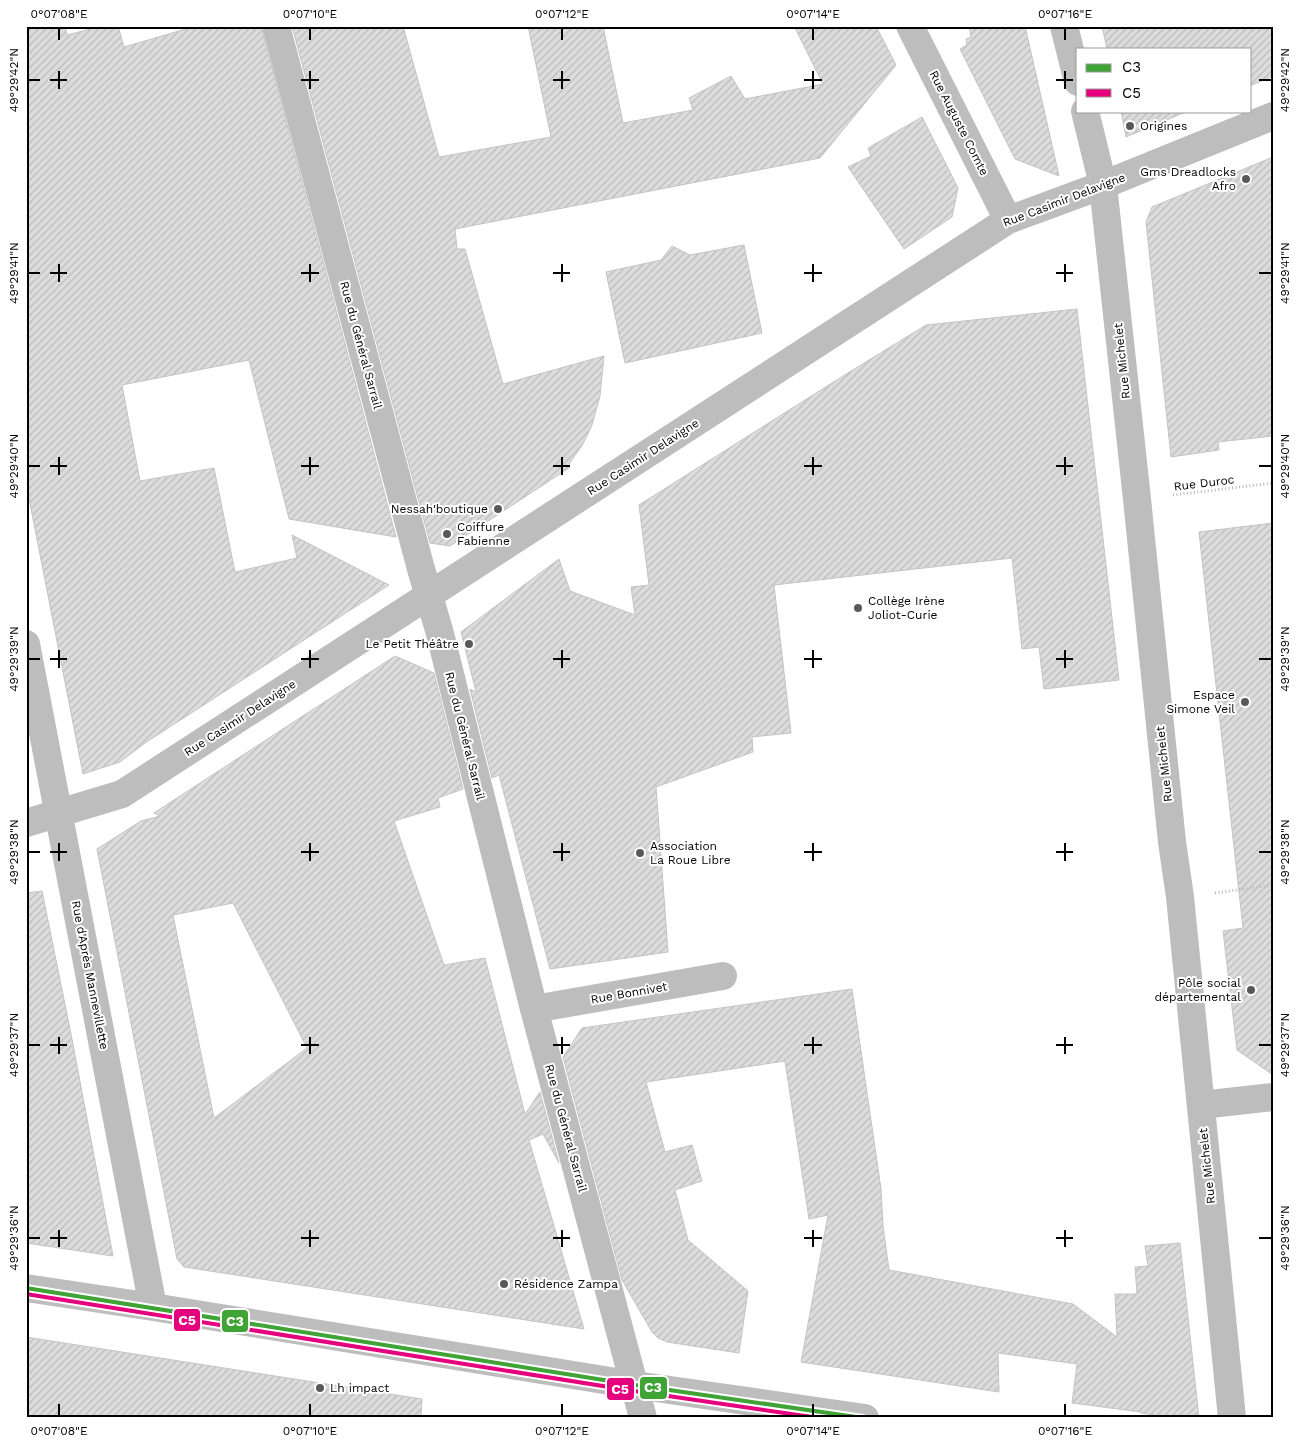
<svg xmlns="http://www.w3.org/2000/svg" width="1299" height="1444" font-family="'Work Sans',sans-serif">
<style>
.building{fill:url(#building-hatch);stroke:#c4c4c4;fill-rule:evenodd}
.lines{fill:none;stroke-linecap:round;stroke-linejoin:round}
.path{stroke:#b8b8b8;stroke-width:3;stroke-dasharray:1 2.5;stroke-linecap:butt}
.minor{stroke:#bdbdbd;stroke-width:28}
.bus-1-casing{stroke:#fff;stroke-width:8}
.bus-2-casing{stroke:#fff;stroke-width:8}
.bus-1{stroke:#3fa435;stroke-width:4}
.bus-2{stroke:#e5007d;stroke-width:4}
.ticks{fill:none;stroke:#000;stroke-width:2}
.poi-dot{fill:#595959;stroke:#fff;stroke-width:2}
.labels{text-anchor:middle;dominant-baseline:central;stroke-width:4;stroke-linejoin:round;paint-order:stroke}
.street-label{font-size:12px;fill:#000;stroke:#fff}
.poi-label{font-size:12px;fill:#000;stroke:#fff;text-anchor:start}
.line-badge{stroke:#fff;stroke-width:2}
.badge-label{font-size:14px;text-anchor:middle;font-weight:bold;fill:#fff}
.neatline{fill:none;stroke:#000;stroke-width:2}
.ticks-label{font-size:12px;text-anchor:middle;fill:#000}
</style>
<defs>
<pattern id="building-hatch" width="6" height="6" patternUnits="userSpaceOnUse" patternTransform="scale(1.25)"><rect width="6" height="6" fill="#dcdcdc"/><path d="M-1 1l2-2M0 6l6-6M5 7l2-2" fill="none" stroke="#bbb"/></pattern>
</defs>
<rect width="100%" height="100%" fill="#fff"/>
<path class="building" d="M26 26H65L67 35 102 26H118L124 47 196 26H261L396 537 289 519 249 360 122 385 140 481 214 468 235 572 297 558 292 535 389 585 145 743 120 762 83 774 26 483Z
M292 26H403L439 157 551 137 528 26H603L623 123 693 110 689 98 731 76 745 99 823 84 794 26H876L896 65 820 158 455 229 457 249H465L503 384 604 356 600 396 592 425 583 444 569 464V468L450 546 430 543Z
M969 26H1025L1059 176 1015 159 960 49 967 45 966 39 971 37Z
M1102 26H1273V76L1250 86V49H1107Z
M1121 111H1188L1126 137Z
M922 117 958 188 952 217 904 249 848 167 871 156 868 148Z
M1273 157V436L1218 442 1219 450 1171 457 1146 222 1152 207Z
M744 245 762 333 625 363 606 272 661 260 672 246 690 255Z
M1077 309 1119 680 1044 689 1039 647 1022 649 1012 558 774 585 791 733 752 737 753 752 656 787 668 952 550 969 499 775 492 778 470 689 476 692 461 632 559 559 570 591 635 615 631 587 649 585 639 505 843 376 926 325Z
M1273 523V1075L1237 1050 1223 931 1243 928 1199 532Z
M395 656 434 673 463 789 438 798 440 807 394 821 444 965 485 958 525 1114 540 1092 559 1163 543 1134 529 1140 584 1329 184 1267 177 1259 97 849 141 821 160 816 154 813ZM233 903 307 1048 214 1118 173 915Z
M42 891 71 1034 113 1256 26 1243V893Z
M852 989 881 1189 883 1226 889 1270 1073 1304 1117 1337 1115 1294H1137L1135 1267 1148 1266 1145 1246 1180 1243 1199 1418H1173L1141 1413V1412L1072 1403 1077 1364 998 1353 999 1392 801 1362 828 1215 809 1219 785 1061 646 1082 665 1152 692 1145 702 1181 675 1190 688 1240 748 1291 739 1353 667 1342 658 1338 652 1332 622 1280 563 1057 582 1028Z
M26 1337 422 1399 421 1418H26Z"/>
<g class="lines">
<path class="path" d="M1173 495 1273 483
M1215 893 1273 885"/>
<path class="minor" d="M276 26 421 569 439 630 534 1009 643 1418
M910 26 1008 220
M1064 26 1078 82
M1085 111 1103 185 1137 499 1172 842 1180 897 1232 1418
M26 644 153 1307
M26 823 122 794 1008 220 1103 185 1273 116
M534 1009 723 976
M1201 1105 1273 1097
M26 1288 153 1307 635 1385 865 1418"/>
<defs>
<path id="bus-1" d="M26 1288 635 1385 863 1418"/>
<path id="bus-2" d="M26 1294 634 1391 819 1418"/>
</defs>
<use href="#bus-1" class="bus-1-casing"/>
<use href="#bus-2" class="bus-2-casing"/>
<use href="#bus-1" class="bus-1"/>
<use href="#bus-2" class="bus-2"/>
</g>
<path class="ticks" d="M59 28V40M310 28V40M562 28V40M813 28V40M1065 28V40M59 71V89M310 71V89M562 71V89M813 71V89M1065 71V89M28 80H40M50 80H67M301 80H319M553 80H570M804 80H822M1056 80H1073M1259 80H1272M59 264V282M310 264V282M562 264V282M813 264V282M1065 264V282M28 273H40M50 273H67M301 273H319M553 273H570M804 273H822M1056 273H1073M1259 273H1272M59 457V475M310 457V475M562 457V475M813 457V475M1065 457V475M28 466H40M50 466H67M301 466H319M553 466H570M804 466H822M1056 466H1073M1259 466H1272M59 650V668M310 650V668M562 650V668M813 650V668M1065 650V668M28 659H40M50 659H67M301 659H319M553 659H570M804 659H822M1056 659H1073M1259 659H1272M59 843V861M310 843V861M562 843V861M813 843V861M1065 843V861M28 852H40M50 852H67M301 852H319M553 852H570M804 852H822M1056 852H1073M1259 852H1272M59 1037V1054M310 1037V1054M562 1037V1054M813 1037V1054M1065 1037V1054M28 1045H40M50 1045H67M301 1045H319M553 1045H570M804 1045H822M1056 1045H1073M1259 1045H1272M59 1230V1247M310 1230V1247M562 1230V1247M813 1230V1247M1065 1230V1247M28 1238H40M50 1238H67M301 1238H319M553 1238H570M804 1238H822M1056 1238H1073M1259 1238H1272M59 1404V1416M310 1404V1416M562 1404V1416M813 1404V1416M1065 1404V1416"/>
<g class="poi-dot">
<circle cx="1130" cy="126" r="5"/>
<circle cx="1246" cy="179" r="5"/>
<circle cx="498" cy="509" r="5"/>
<circle cx="447" cy="534" r="5"/>
<circle cx="858" cy="608" r="5"/>
<circle cx="469" cy="644" r="5"/>
<circle cx="1245" cy="702" r="5"/>
<circle cx="640" cy="853" r="5"/>
<circle cx="1251" cy="990" r="5"/>
<circle cx="504" cy="1284" r="5"/>
<circle cx="320" cy="1388" r="5"/>
</g>
<g class="labels">
<g class="street-label">
<text transform="translate(959 123) rotate(63)">Rue Auguste Comte</text>
<text transform="translate(1064 200) rotate(-21)">Rue Casimir Delavigne</text>
<text transform="translate(361 345) rotate(75)">Rue du Général Sarrail</text>
<text transform="translate(1122 361) rotate(-96)">Rue Michelet</text>
<text transform="translate(643 457) rotate(-33)">Rue Casimir Delavigne</text>
<text transform="translate(1204 483) rotate(-7)">Rue Duroc</text>
<text transform="translate(240 718) rotate(-33)">Rue Casimir Delavigne</text>
<text transform="translate(465 736) rotate(76)">Rue du Général Sarrail</text>
<text transform="translate(1164 764) rotate(-96)">Rue Michelet</text>
<text transform="translate(90 975) rotate(79)">Rue d'Après Mannevillette</text>
<text transform="translate(629 993) rotate(-10)">Rue Bonnivet</text>
<text transform="translate(566 1128) rotate(75)">Rue du Général Sarrail</text>
<text transform="translate(1207 1166) rotate(-96)">Rue Michelet</text>
</g>
<g class="poi-label">
<text x="1140" y="126">Origines</text>
<text x="1236" y="172" text-anchor="end">Gms Dreadlocks<tspan x="1236" dy="14">Afro</tspan></text>
<text x="488" y="509" text-anchor="end">Nessah'boutique</text>
<text x="457" y="527">Coiffure<tspan x="457" dy="14">Fabienne</tspan></text>
<text x="868" y="601">Collège Irène<tspan x="868" dy="14">Joliot-Curie</tspan></text>
<text x="459" y="644" text-anchor="end">Le Petit Théâtre</text>
<text x="1235" y="695" text-anchor="end">Espace<tspan x="1235" dy="14">Simone Veil</tspan></text>
<text x="650" y="846">Association<tspan x="650" dy="14">La Roue Libre</tspan></text>
<text x="1241" y="983" text-anchor="end">Pôle social<tspan x="1241" dy="14">départemental</tspan></text>
<text x="514" y="1284">Résidence Zampa</text>
<text x="330" y="1388">Lh impact</text>
</g>
</g>
<g class="line-badge">
<rect x="173" y="1308" width="28" height="24" rx="5" fill="#e5007d"/>
<rect x="221" y="1309" width="28" height="24" rx="5" fill="#3fa435"/>
<rect x="639" y="1376" width="29" height="24" rx="5" fill="#3fa435"/>
<rect x="606" y="1377" width="29" height="24" rx="5" fill="#e5007d"/>
</g>
<g class="badge-label">
<text x="187" y="1325">C5</text>
<text x="235" y="1326">C3</text>
<text x="653" y="1392">C3</text>
<text x="620" y="1394">C5</text>
</g>
<rect width="1299" height="1444" fill="none" stroke="#ffffff" stroke-width="55"/>
<rect x="1076" y="48" width="175" height="65" fill="#ffffff" stroke="#999999"/>
<rect x="1086" y="64" width="25" height="8" fill="#3fa435" stroke="#999999"/>
<text x="1122" y="72" font-size="15" fill="#000000">C3</text>
<rect x="1086" y="89" width="25" height="8" fill="#e5007d" stroke="#999999"/>
<text x="1122" y="98" font-size="15" fill="#000000">C5</text>
<rect x="28" y="28" width="1244" height="1388" class="neatline"/>
<g class="ticks-label">
<text x="59" y="18">0°07'08"E</text>
<text x="310" y="18">0°07'10"E</text>
<text x="562" y="18">0°07'12"E</text>
<text x="813" y="18">0°07'14"E</text>
<text x="1065" y="18">0°07'16"E</text>
<text transform="translate(14 80) rotate(-90)" y="4">49°29'42"N</text>
<text transform="translate(1285 80) rotate(-90)" y="4">49°29'42"N</text>
<text transform="translate(14 273) rotate(-90)" y="4">49°29'41"N</text>
<text transform="translate(1285 273) rotate(-90)" y="4">49°29'41"N</text>
<text transform="translate(14 466) rotate(-90)" y="4">49°29'40"N</text>
<text transform="translate(1285 466) rotate(-90)" y="4">49°29'40"N</text>
<text transform="translate(14 659) rotate(-90)" y="4">49°29'39"N</text>
<text transform="translate(1285 659) rotate(-90)" y="4">49°29'39"N</text>
<text transform="translate(14 852) rotate(-90)" y="4">49°29'38"N</text>
<text transform="translate(1285 852) rotate(-90)" y="4">49°29'38"N</text>
<text transform="translate(14 1045) rotate(-90)" y="4">49°29'37"N</text>
<text transform="translate(1285 1045) rotate(-90)" y="4">49°29'37"N</text>
<text transform="translate(14 1238) rotate(-90)" y="4">49°29'36"N</text>
<text transform="translate(1285 1238) rotate(-90)" y="4">49°29'36"N</text>
<text x="59" y="1435">0°07'08"E</text>
<text x="310" y="1435">0°07'10"E</text>
<text x="562" y="1435">0°07'12"E</text>
<text x="813" y="1435">0°07'14"E</text>
<text x="1065" y="1435">0°07'16"E</text>
</g>
</svg>
